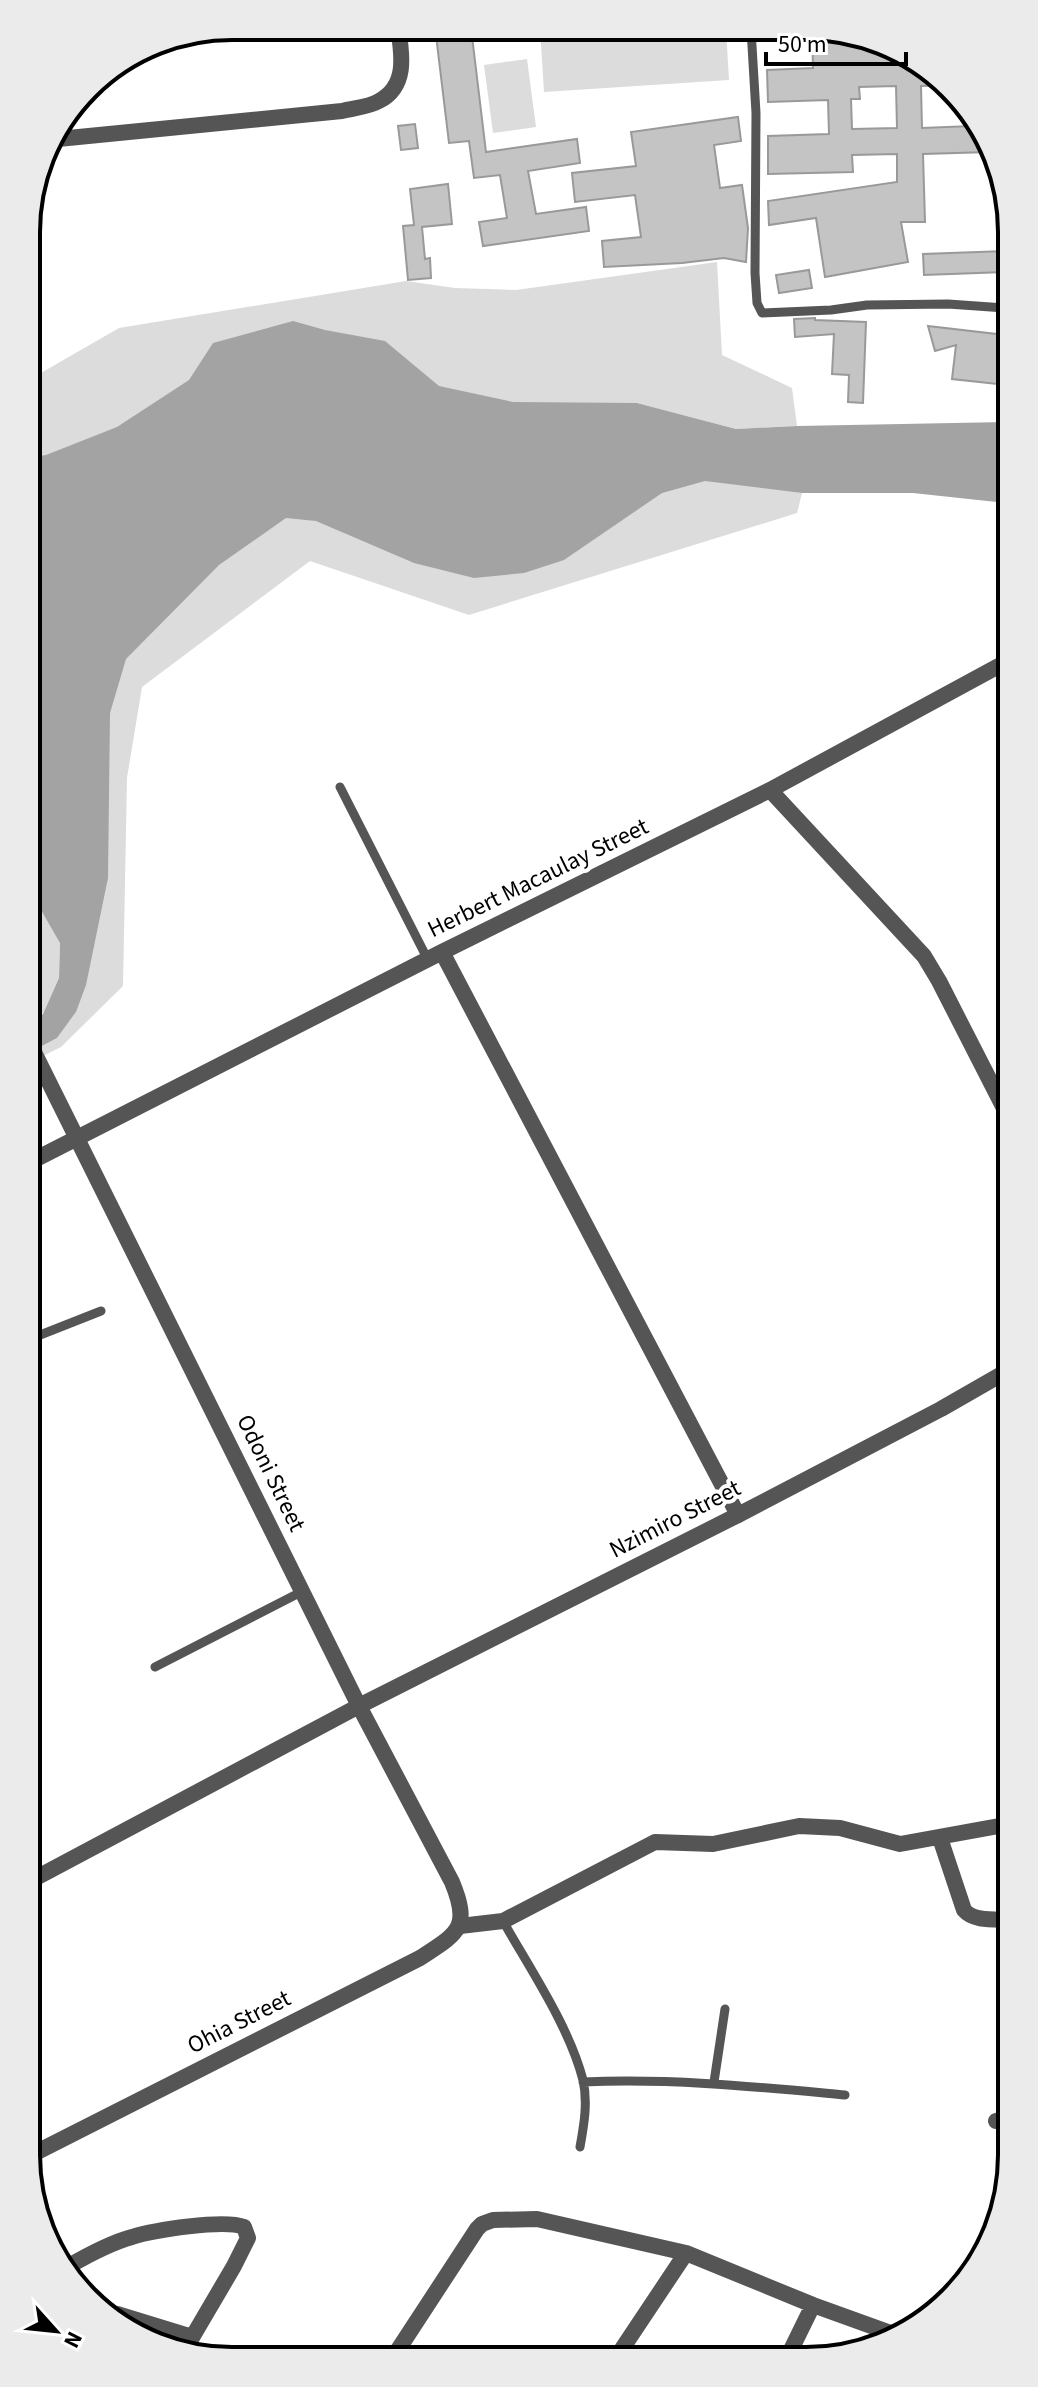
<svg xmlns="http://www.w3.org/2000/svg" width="1038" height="2387" font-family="'Source Sans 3',sans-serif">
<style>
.green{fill:#dcdcdc}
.water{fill:#a3a3a3}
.building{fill:#c4c4c4;stroke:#999;stroke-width:2;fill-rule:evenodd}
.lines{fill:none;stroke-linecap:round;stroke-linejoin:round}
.service{stroke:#555;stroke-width:9}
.minor{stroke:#555;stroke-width:16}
.tertiary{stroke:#555;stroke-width:16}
.labels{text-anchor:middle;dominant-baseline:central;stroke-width:8;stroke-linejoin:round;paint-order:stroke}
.street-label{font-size:24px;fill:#000;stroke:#fff}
.rim{fill:none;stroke:#000;stroke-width:4}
</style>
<rect width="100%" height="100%" fill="#fff"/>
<path class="green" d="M540 28 726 29 729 80 544 92Z
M527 59 536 127 493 133 484 65Z
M717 262 722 355 792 388 797 426 736 429 637 403 28 543 27 381 119 328 406 281 455 288 516 290Z
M621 462 802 493 797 513 469 615 310 561 142 687 127 778 123 986 61 1047 29 1063V1053L57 1038 76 1012 70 548Z
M29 889 60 942 59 978 43 1014 29 986Z"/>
<path class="water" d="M293 321 325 330 385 341 439 386 513 402 637 403 736 429 797 426 1006 422V503L913 493H802L705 481 662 493 564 560 524 573 474 578 414 563 316 521 286 518 219 565 126 659 110 713 108 878 86 985 76 1012 57 1038 29 1053V1022L43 1014 59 978 60 943 29 889 27 458 46 455 117 427 189 380 213 343Z"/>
<path class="building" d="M435 27 471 28 486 152 577 139 580 163 528 171 536 214 586 207 589 231 483 246 479 222 507 218 500 175 474 178 469 141 449 143Z
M812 30H846L942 77 947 85 921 86 922 128 972 126 989 152 923 154 925 222H901L908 262 825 277 816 218 769 225 768 201 897 182V154L852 155 853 172 768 174V136L829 134 828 100 768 102 767 70 813 68ZM896 86 897 128 852 129 851 99H860L859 87Z
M738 117 741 141 714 145 720 188 742 185 748 228 746 262 724 258 682 263 604 267 602 241 641 237 635 195 575 202 572 173 636 166 631 132Z
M415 124 418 148 401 150 398 126Z
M448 184 452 224 422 227 425 259 430 258 431 278 408 280 403 226 414 225 410 189Z
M1005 251V272L924 275 923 254Z
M809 270 812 288 779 293 776 275Z
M815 318V320L866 322 863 403 848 402 849 375 832 374 834 334 795 337 794 319Z
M928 326 1005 335 1006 385 952 379 956 345 935 351Z"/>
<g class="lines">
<path class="service" d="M751 29 756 113 755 273 757 303 762 313 831 310 867 305 948 304 1005 308
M340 787 428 960
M30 1339 101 1311
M155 1667 303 1591
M503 1921C530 1969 569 2026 583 2080 588 2102 584 2125 580 2147
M583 2082C671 2078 758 2087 845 2095
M714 2082 725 2009"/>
<path class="minor" d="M48 140 342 111C354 108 369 107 379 101 408 86 402 54 398 27
M770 790 924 956 939 981 1008 1116
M442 952 738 1515
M30 1162 442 952 770 790 1006 662
M940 1838 964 1910C974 1922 996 1919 1011 1920
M32 1880 359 1706
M460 1926 503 1921 655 1842 713 1844 799 1826 840 1828 900 1844 1010 1824
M996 2121 1011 2117
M69 2266C88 2255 110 2243 132 2237 154 2230 224 2219 244 2227L248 2238 234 2266 183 2353
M97 2310 117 2314 192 2337
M789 2354 813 2305
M618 2355 686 2253
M394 2356 477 2229 482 2224 493 2220 537 2219 686 2253 813 2305 899 2336"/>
<path class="tertiary" d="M29 1042 359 1706 452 1882C471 1928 458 1933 420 1958L33 2154
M359 1706 738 1515 941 1409 1009 1370"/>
</g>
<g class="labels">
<g class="street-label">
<text transform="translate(538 878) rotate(-26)">Herbert Macaulay Street</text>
<text transform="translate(271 1473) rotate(64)">Odoni Street</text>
<text transform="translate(675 1519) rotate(-27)">Nzimiro Street</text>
<text transform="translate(239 2022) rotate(-27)">Ohia Street</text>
</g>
</g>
<path d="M0 0H1038V2387H0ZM232 40H806A192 192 0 0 1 998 232V2155A192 192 0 0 1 806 2347H232A192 192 0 0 1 40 2155V232A192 192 0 0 1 232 40Z" fill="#ebebeb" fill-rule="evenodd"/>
<path class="rim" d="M232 40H806A192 192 0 0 1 998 232V2155A192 192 0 0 1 806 2347H232A192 192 0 0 1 40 2155V232A192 192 0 0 1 232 40Z"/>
<g transform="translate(56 2331) rotate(117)" stroke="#ffffff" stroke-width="6" paint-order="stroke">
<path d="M0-6L14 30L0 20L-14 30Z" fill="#000000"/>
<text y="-12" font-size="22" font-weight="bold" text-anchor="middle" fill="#000000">N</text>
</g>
<path d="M766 52v12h140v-12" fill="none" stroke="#000000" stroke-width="4"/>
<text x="778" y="52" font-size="24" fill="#000000" stroke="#ffffff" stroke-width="6" paint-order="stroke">50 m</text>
</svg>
